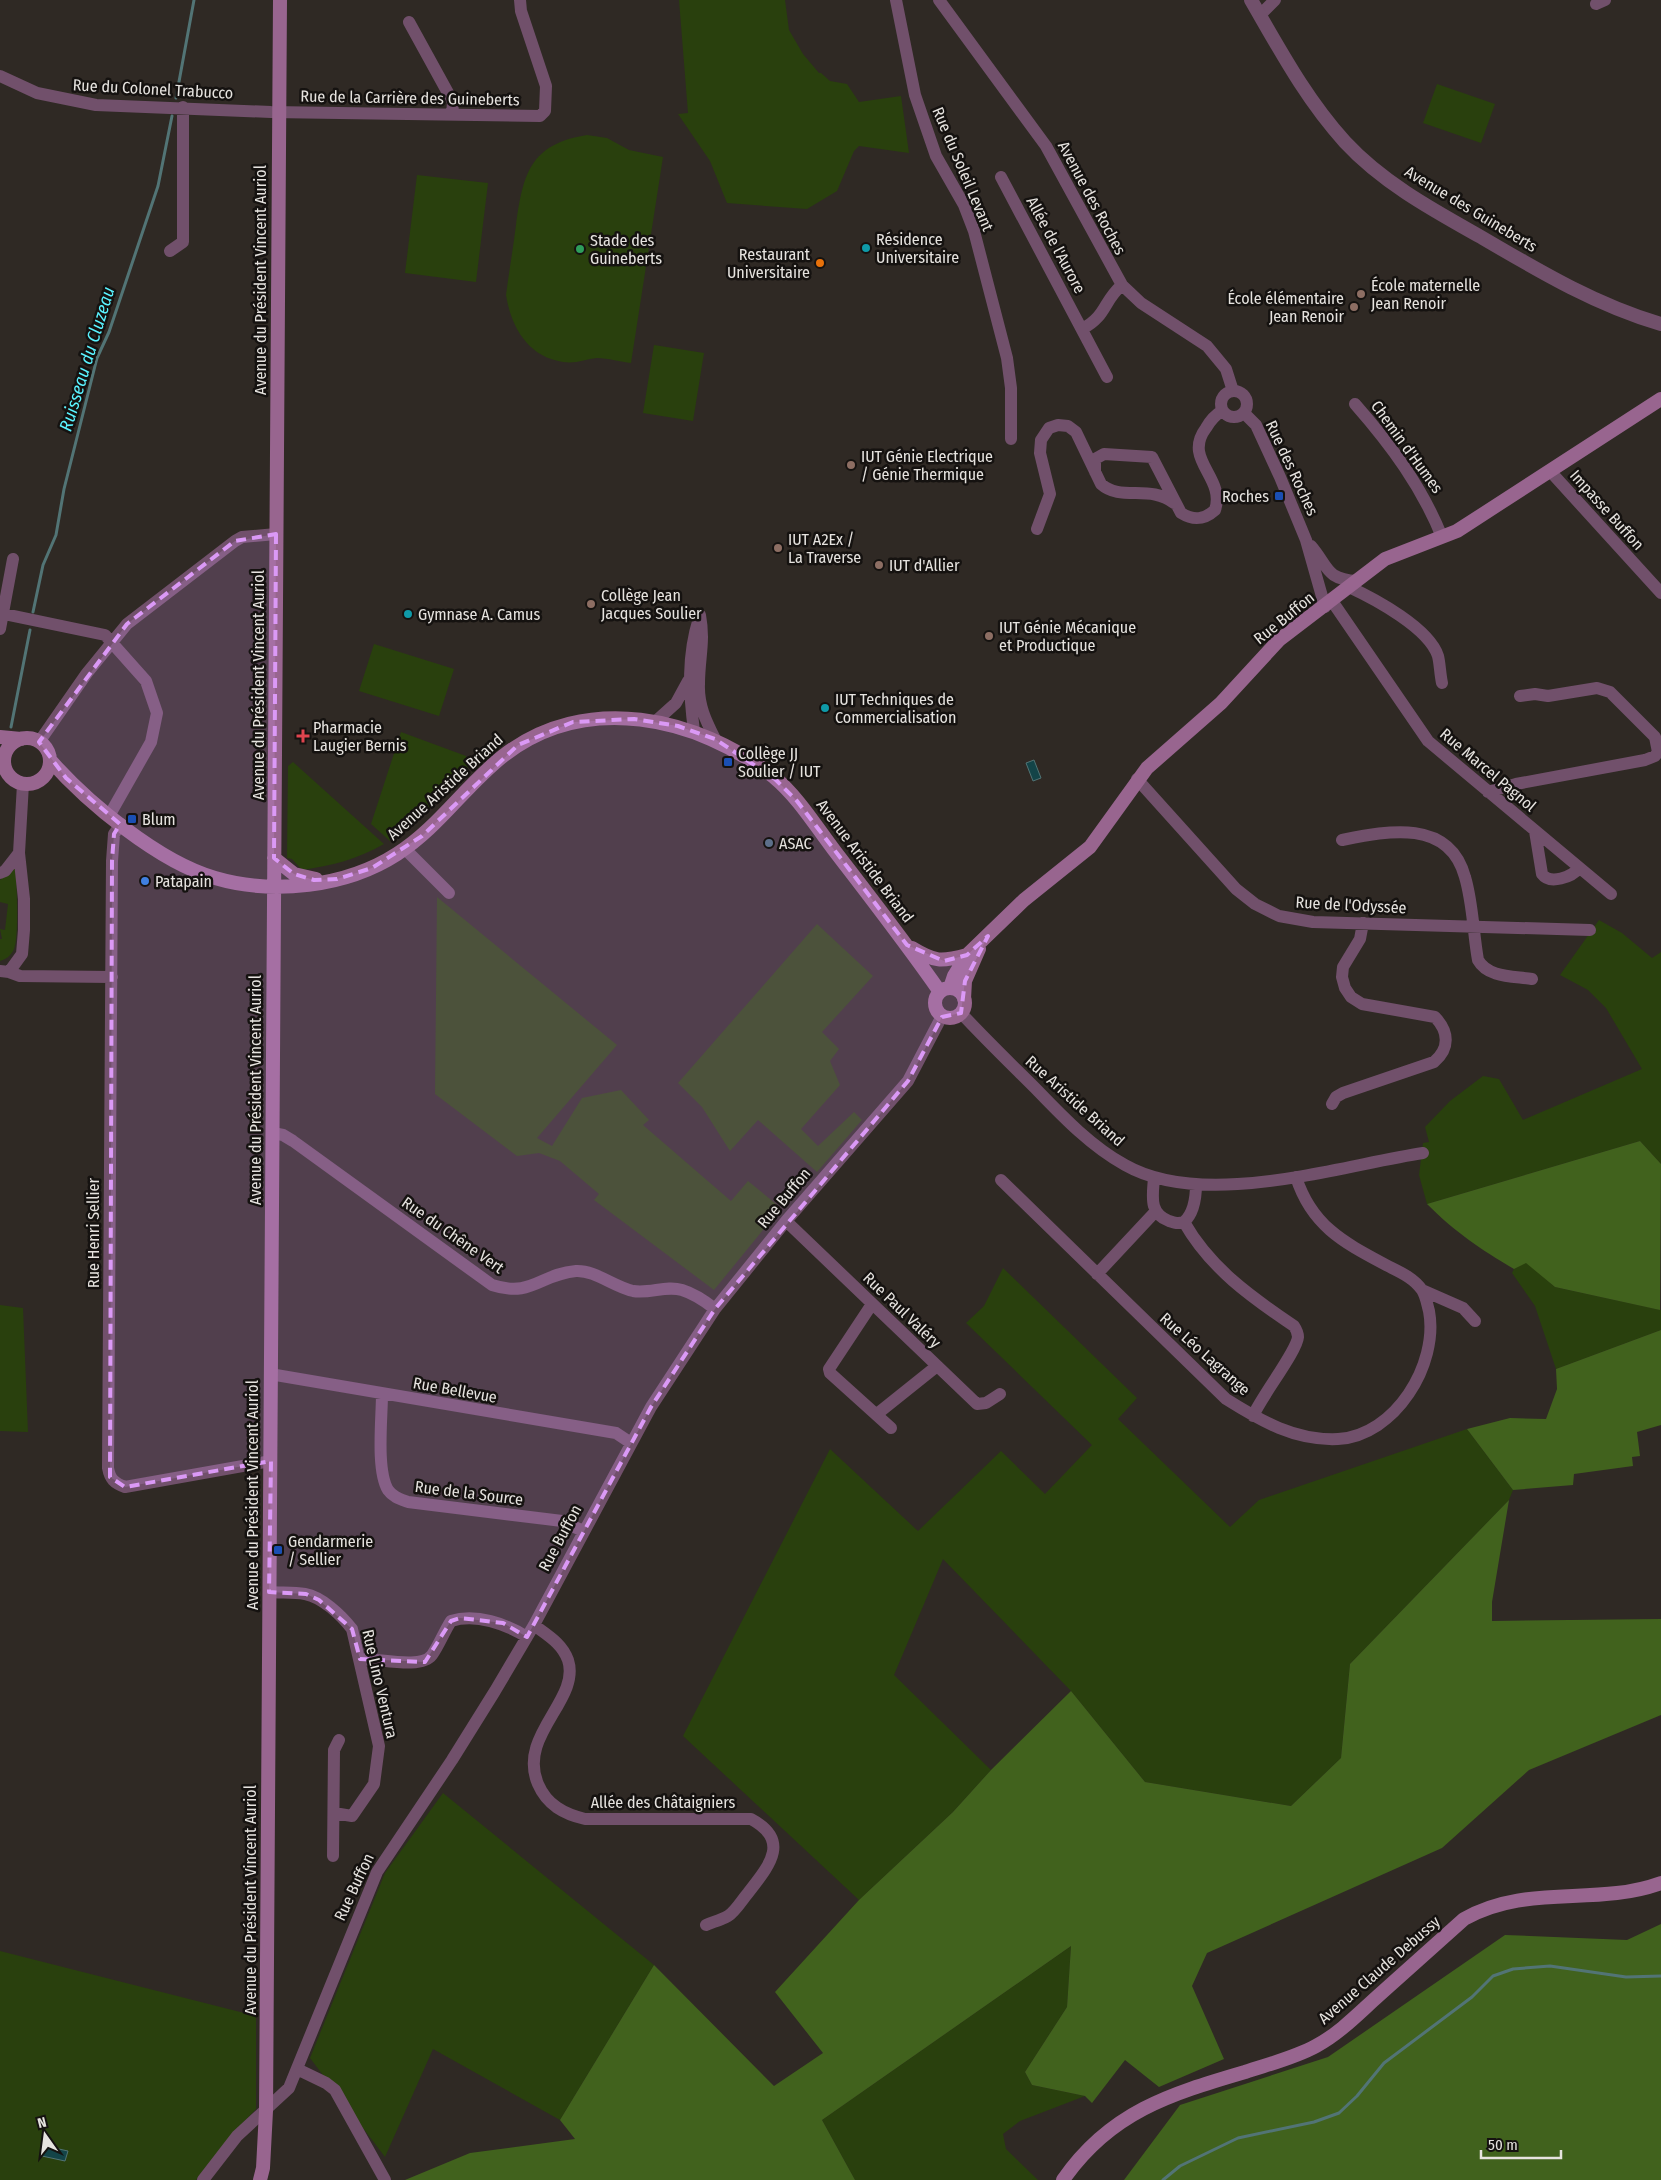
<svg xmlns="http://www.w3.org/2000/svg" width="1661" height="2180" font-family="'Fira Sans Condensed',sans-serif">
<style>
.green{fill:#29400d}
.forest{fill:#41621d}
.water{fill:#134448;stroke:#527475}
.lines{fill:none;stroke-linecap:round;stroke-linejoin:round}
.stream{stroke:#527475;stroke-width:3}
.minor{stroke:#71506b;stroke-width:12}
.tertiary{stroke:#71506b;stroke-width:14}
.secondary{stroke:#98658f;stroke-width:14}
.marked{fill:#db99f6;fill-opacity:0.2;stroke:#db99f6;stroke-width:4;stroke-dasharray:10 6;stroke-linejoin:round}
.culture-dot{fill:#0f9aa8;stroke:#151210;stroke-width:2}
.leisure-dot{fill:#2e9e5b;stroke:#151210;stroke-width:2}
.food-dot{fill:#e8710a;stroke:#151210;stroke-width:2}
.education-dot{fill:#8d6e63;stroke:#151210;stroke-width:2}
.transit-dot{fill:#1a4fb4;stroke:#151210;stroke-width:2}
.health-dot{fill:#e0444e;stroke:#151210;stroke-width:2}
.service-dot{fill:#5c6f8a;stroke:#151210;stroke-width:2}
.shop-dot{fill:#3f7fe0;stroke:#151210;stroke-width:2}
.labels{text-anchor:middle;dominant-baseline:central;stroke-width:5;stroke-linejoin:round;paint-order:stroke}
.street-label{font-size:16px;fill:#e6e3df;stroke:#151210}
.poi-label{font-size:16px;fill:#e6e3df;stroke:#151210;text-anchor:start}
.water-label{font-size:18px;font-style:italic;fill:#5af3ff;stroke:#151210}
</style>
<rect width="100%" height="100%" fill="#2f2924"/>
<path class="green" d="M679 0H785L789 30 803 54 819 73H821L830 81 847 84 859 102 901 96 909 153 859 146 854 151 837 191 807 209 727 203 710 161 678 114 688 113Z
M1437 84 1495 104 1481 143 1423 123Z
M587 135 607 138 629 150 663 157 631 363C621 362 608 358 597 358 586 359 576 364 563 362 528 357 511 327 506 295 509 272 513 249 516 225 523 174 530 144 587 135Z
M417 175 488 183 476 282 405 273Z
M654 345 704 353 693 421 643 413Z
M374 644 454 669 439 716 359 691Z
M401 732 466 756 468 770 433 805 390 841 371 824Z
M293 762 384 844C358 859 331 866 302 870L292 859 287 858 288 766Z
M15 867C17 882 19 937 14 949 11 956 6 959 0 961V939H2L0 929 5 930 8 904 0 902V880Z
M437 897 617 1045 537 1138 552 1146 582 1098 621 1090 649 1120 643 1125 731 1201 748 1181 781 1208 714 1290 594 1200 599 1194 560 1161 539 1153 517 1156 435 1094Z
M1599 920 1622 933 1652 958 1661 952V1164L1640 1141 1427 1204 1419 1175 1423 1143 1429 1142 1425 1127 1450 1101 1483 1076 1499 1079 1523 1120 1642 1069 1606 1008 1588 990 1560 975Z
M817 924 873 976 822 1032 839 1049 830 1061 840 1085 801 1129 818 1146 854 1112 862 1120 817 1172 758 1120 730 1151 702 1107 678 1083Z
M1526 1262 1555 1287 1661 1310V1330L1556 1369 1535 1306 1512 1273 1514 1269Z
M1003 1268 1137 1398 1118 1419 1230 1527 1259 1500 1467 1429 1513 1490 1509 1500 1350 1664 1341 1758 1291 1806 1145 1782 1071 1691 943 1559 894 1675 991 1770 953 1812 859 1900 683 1736 830 1449 918 1531 1001 1451 1045 1494 1092 1445 966 1323 984 1306Z
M0 1305 23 1308 28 1432 0 1431Z
M443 1793 654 1965 560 2120 433 2049 385 2157 310 2058 385 1873Z
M1071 1946 1067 2007 1025 2072 1032 2085 1085 2096 1020 2121 1003 2134 1006 2149 1038 2180H855L822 2120Z
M0 1951 256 2016V2109L232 2134 196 2180H0Z"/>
<path class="forest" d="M1640 1141 1661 1164 1660 1310 1555 1287 1526 1263 1514 1269C1480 1249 1455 1232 1427 1204Z
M1661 1330V1425L1637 1432 1640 1456 1632 1457 1633 1466 1574 1474 1573 1485 1513 1490 1467 1429 1510 1418 1546 1419 1557 1389 1556 1369Z
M1509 1500 1492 1602V1621L1661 1619V1715L1529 1770 1442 1848 1207 1953 1192 1986 1224 2059 1159 2087 1125 2060 1092 2103 1085 2096 1032 2085 1025 2072 1067 2007 1071 1946 822 2120 855 2180H405L470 2153 575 2139 560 2120 654 1965 774 2086 823 2053 775 1992 859 1900 953 1812 991 1770 1071 1691 1145 1782 1291 1806 1341 1758 1350 1664Z
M1661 1924V2180H1124L1180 2105 1328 2057 1505 1935 1627 1940Z"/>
<path class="water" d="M1034 760 1041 778 1033 781 1026 763Z
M45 2146 68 2151 65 2161 42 2156Z"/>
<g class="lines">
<path class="stream" d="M176 98 194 0
M33 612 43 565 56 535 64 489 97 358 109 332 158 186 172 116
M11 727 30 630
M1163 2180 1180 2166 1238 2138 1314 2122 1339 2113 1357 2096 1384 2063 1472 1997 1493 1976 1513 1969 1550 1966 1626 1977 1661 1976"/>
<path class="minor" d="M896 0 915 95 936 156 964 205 974 231 1007 358 1011 388V439
M939 0 1046 146 1122 285 1141 303 1207 346 1226 369 1233 391
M1596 4 1605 0
M1260 15 1275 0
M409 22 453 102 452 115
M0 76 37 93 96 105 271 112 540 116 545 111 546 86 521 11 520 0
M1001 177 1107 377
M170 251 183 242V107
M1082 329C1107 316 1103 301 1122 285
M1221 404a13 13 0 1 1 26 0a13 13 0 1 1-26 0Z
M1355 404C1391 445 1422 487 1442 537
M1244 413 1256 425 1280 477 1306 540 1325 607
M1550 471 1661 593
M1095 472V459L1104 454 1152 457 1181 513C1194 521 1204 520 1215 510 1226 477 1182 460 1206 428 1210 421 1215 415 1222 411
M1037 529 1050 494 1040 453 1041 440 1049 428 1058 425 1068 426 1076 432 1101 484C1121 502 1150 484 1174 503
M1311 546C1329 567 1325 579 1357 581
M1349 587C1375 599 1429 628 1438 656 1440 664 1440 674 1442 683
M1332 601 1428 741 1611 894
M0 613 105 635 146 681 157 713 151 742 109 816
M700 615C705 642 699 658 699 684 698 705 706 721 715 739
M0 629 13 559
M656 721 676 703 688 681
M694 731C689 692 687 656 699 618
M39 742 87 673 127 624 235 541 242 537 276 534
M1137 779 1236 889 1255 904 1279 916 1313 922 1590 930
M1488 792 1516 784 1645 760 1655 756 1658 752 1655 737 1610 692 1597 688 1548 696 1535 694 1520 696
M121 824 114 834 112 861 108 1468C110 1479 114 1483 125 1487L271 1461
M1535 831 1542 874C1550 885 1572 877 1579 868
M1342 840C1387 831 1449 818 1465 877 1473 904 1473 932 1478 960 1488 978 1514 976 1532 979
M405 849 449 893
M0 873 5 871 19 853
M0 971 9 972 20 976 112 977
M9 972 22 954 24 930V899L19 853 23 784
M961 1013C986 1040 1012 1065 1038 1091 1064 1118 1092 1147 1125 1165 1204 1210 1338 1166 1423 1153
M1332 1104 1336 1097 1343 1093 1434 1062C1450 1048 1449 1032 1435 1017L1362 1004 1351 997 1345 988 1342 977 1343 967 1360 939 1363 923
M273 1133 283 1135 293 1141 492 1285C532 1298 540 1274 576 1271 595 1270 614 1287 633 1291 650 1294 666 1285 682 1290 695 1294 705 1301 715 1309
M1154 1177C1153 1195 1148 1213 1169 1221 1175 1223 1178 1224 1184 1222 1210 1268 1251 1297 1294 1326 1296 1329 1298 1333 1298 1337 1297 1351 1261 1397 1253 1416
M1001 1180 1226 1399C1261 1421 1295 1441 1338 1439 1395 1436 1439 1364 1429 1311 1427 1304 1426 1296 1422 1290 1414 1278 1400 1272 1388 1266 1345 1243 1312 1227 1296 1177
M786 1221 977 1404 986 1403 1000 1394
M1184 1222C1194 1213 1196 1197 1196 1184
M1097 1274 1155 1212
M1422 1290 1463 1308 1475 1321
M872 1304 829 1369 830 1373 891 1428
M270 1374 616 1433 631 1443
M382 1394C382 1418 376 1470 388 1490 393 1497 400 1499 408 1502L562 1521 583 1531
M877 1414 937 1366
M269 1592C281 1593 293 1592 305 1594 322 1597 341 1615 352 1629L379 1746 374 1784 352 1816 334 1813
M534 1625C547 1635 562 1643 568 1660 581 1700 517 1735 538 1784 547 1805 564 1814 585 1819H751C792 1841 768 1867 748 1893 742 1900 735 1912 728 1916 721 1920 713 1922 706 1925
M360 1659C378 1658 421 1670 432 1655 439 1645 444 1632 451 1621 476 1613 506 1624 527 1637
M333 1856 334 1750 339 1740
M297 2069 326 2083 335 2090 385 2180
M203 2180 237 2136 289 2088 377 1872 452 1760 495 1691 534 1625 651 1407 715 1309 786 1221 908 1081 942 1016"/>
<path class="tertiary" d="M1251 0C1280 50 1306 99 1345 142 1383 183 1433 210 1481 237 1539 271 1596 305 1661 324"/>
<path class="secondary" d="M0 737 21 739
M4 761a23 23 0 1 1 46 0a23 23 0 1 1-46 0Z
M50 760C88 803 159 862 215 878 273 895 346 887 397 854 438 828 465 786 503 756 585 692 697 716 774 777 798 797 815 825 834 850 870 897 906 943 940 992
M274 858 294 874 316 879
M912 948C935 962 941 962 967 955
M950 988 954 976 967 955 1024 900 1090 847 1147 768 1221 703 1279 640 1385 559 1457 531 1661 399
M935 1003a15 15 0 1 1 30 0a15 15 0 1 1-30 0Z
M964 999 965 981 979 949
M260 2180 263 2168 266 2111 280 0
M1063 2180C1110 2112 1170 2094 1245 2072 1269 2064 1294 2058 1316 2046 1340 2033 1359 2013 1378 1996 1407 1970 1435 1945 1464 1919 1527 1883 1595 1907 1661 1883"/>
</g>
<path class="marked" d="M276 534 274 858 294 874 314 880 337 879 372 868 422 836 518 745 573 722 634 719 678 726 715 739 775 779 797 801 907 945 944 961 967 955 988 936 965 981 961 1013 942 1017 908 1081 715 1309 651 1407 527 1637 503 1623 460 1618 451 1621 425 1662 360 1659 352 1629 319 1600 306 1594 269 1592 271 1461 125 1487 110 1477 112 861 114 834 120 824 66 778 39 742 127 624 235 541Z"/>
<g class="culture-dot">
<circle cx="866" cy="248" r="5"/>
<circle cx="408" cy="614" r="5"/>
<circle cx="825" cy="708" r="5"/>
</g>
<circle class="leisure-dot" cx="580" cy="249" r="5"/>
<circle class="food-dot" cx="820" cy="263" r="5"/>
<g class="education-dot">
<circle cx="1361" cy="294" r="5"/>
<circle cx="1354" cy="307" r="5"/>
<circle cx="851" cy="465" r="5"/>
<circle cx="778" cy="548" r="5"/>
<circle cx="879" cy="565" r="5"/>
<circle cx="591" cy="604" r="5"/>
<circle cx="989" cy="636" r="5"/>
</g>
<g class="transit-dot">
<rect x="1274" y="491" width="10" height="10" rx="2.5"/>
<rect x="723" y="757" width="10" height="10" rx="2.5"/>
<rect x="127" y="814" width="10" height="10" rx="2.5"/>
<rect x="273" y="1545" width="10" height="10" rx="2.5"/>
</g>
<path class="health-dot" d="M300.5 728.5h5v5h5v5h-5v5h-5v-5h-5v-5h5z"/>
<circle class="service-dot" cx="769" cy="843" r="5"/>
<circle class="shop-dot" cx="145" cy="881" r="5"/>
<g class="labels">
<g class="street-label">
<text transform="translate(153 89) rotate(3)">Rue du Colonel Trabucco</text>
<text transform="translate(410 98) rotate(1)">Rue de la Carrière des Guineberts</text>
<text transform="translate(963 169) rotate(67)">Rue du Soleil Levant</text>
<text transform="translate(1092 198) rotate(62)">Avenue des Roches</text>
<text transform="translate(1471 209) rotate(31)">Avenue des Guineberts</text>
<text transform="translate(1056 245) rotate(62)">Allée de l'Aurore</text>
<text transform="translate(260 280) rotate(-90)">Avenue du Président Vincent Auriol</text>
<text transform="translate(1407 447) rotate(54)">Chemin d'Humes</text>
<text transform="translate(1292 468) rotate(65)">Rue des Roches</text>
<text transform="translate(1607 510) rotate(48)">Impasse Buffon</text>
<text transform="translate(1284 618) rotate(-39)">Rue Buffon</text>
<text transform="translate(258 685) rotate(-90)">Avenue du Président Vincent Auriol</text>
<text transform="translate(1488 770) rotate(40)">Rue Marcel Pagnol</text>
<text transform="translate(445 787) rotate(-42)">Avenue Aristide Briand</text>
<text transform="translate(865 861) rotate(53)">Avenue Aristide Briand</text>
<text transform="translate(1351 905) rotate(3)">Rue de l'Odyssée</text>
<text transform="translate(255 1090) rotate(-90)">Avenue du Président Vincent Auriol</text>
<text transform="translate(1075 1101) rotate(42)">Rue Aristide Briand</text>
<text transform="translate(784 1198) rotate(-50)">Rue Buffon</text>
<text transform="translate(93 1233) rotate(-90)">Rue Henri Sellier</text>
<text transform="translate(453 1235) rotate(35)">Rue du Chêne Vert</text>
<text transform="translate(902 1310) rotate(44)">Rue Paul Valéry</text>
<text transform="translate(1205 1354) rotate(42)">Rue Léo Lagrange</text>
<text transform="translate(455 1390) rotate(10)">Rue Bellevue</text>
<text transform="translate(469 1493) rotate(7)">Rue de la Source</text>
<text transform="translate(252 1495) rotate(-90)">Avenue du Président Vincent Auriol</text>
<text transform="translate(560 1538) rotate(-62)">Rue Buffon</text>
<text transform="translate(380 1684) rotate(77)">Rue Lino Ventura</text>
<text x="663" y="1802">Allée des Châtaigniers</text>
<text transform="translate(354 1887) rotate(-65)">Rue Buffon</text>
<text transform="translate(250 1900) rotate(-90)">Avenue du Président Vincent Auriol</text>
<text transform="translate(1379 1970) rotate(-41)">Avenue Claude Debussy</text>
</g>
<g class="poi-label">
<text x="876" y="239">Résidence<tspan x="876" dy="18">Universitaire</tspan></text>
<text x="590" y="240">Stade des<tspan x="590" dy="18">Guineberts</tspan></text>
<text x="810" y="254" text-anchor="end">Restaurant<tspan x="810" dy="18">Universitaire</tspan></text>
<text x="1371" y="285">École maternelle<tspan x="1371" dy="18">Jean Renoir</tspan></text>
<text x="1344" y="298" text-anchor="end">École élémentaire<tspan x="1344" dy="18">Jean Renoir</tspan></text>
<text x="861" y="456">IUT Génie Electrique<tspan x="861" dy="18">/ Génie Thermique</tspan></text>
<text x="1269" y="496" text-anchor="end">Roches</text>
<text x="788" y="539">IUT A2Ex /<tspan x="788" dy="18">La Traverse</tspan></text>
<text x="889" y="565">IUT d'Allier</text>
<text x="601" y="595">Collège Jean<tspan x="601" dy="18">Jacques Soulier</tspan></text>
<text x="418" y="614">Gymnase A. Camus</text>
<text x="999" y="627">IUT Génie Mécanique<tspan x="999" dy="18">et Productique</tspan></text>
<text x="835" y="699">IUT Techniques de<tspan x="835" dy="18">Commercialisation</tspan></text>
<text x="313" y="727">Pharmacie<tspan x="313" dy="18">Laugier Bernis</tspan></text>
<text x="738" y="753">Collège JJ<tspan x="738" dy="18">Soulier / IUT</tspan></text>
<text x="142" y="819">Blum</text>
<text x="779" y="843">ASAC</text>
<text x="155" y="881">Patapain</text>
<text x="288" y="1541">Gendarmerie<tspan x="288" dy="18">/ Sellier</tspan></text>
</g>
<g class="water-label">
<text transform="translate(87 359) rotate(-73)">Ruisseau du Cluzeau</text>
</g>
</g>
<g transform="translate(45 2135) rotate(346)" stroke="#151210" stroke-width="4" paint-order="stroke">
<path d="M0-4L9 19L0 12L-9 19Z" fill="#e6e3df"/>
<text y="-8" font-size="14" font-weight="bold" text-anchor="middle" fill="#e6e3df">N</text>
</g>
<path d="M1481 2150v8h80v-8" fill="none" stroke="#e6e3df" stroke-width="2.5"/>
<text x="1488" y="2150" font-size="15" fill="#e6e3df" stroke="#151210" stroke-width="4" paint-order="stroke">50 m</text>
</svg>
